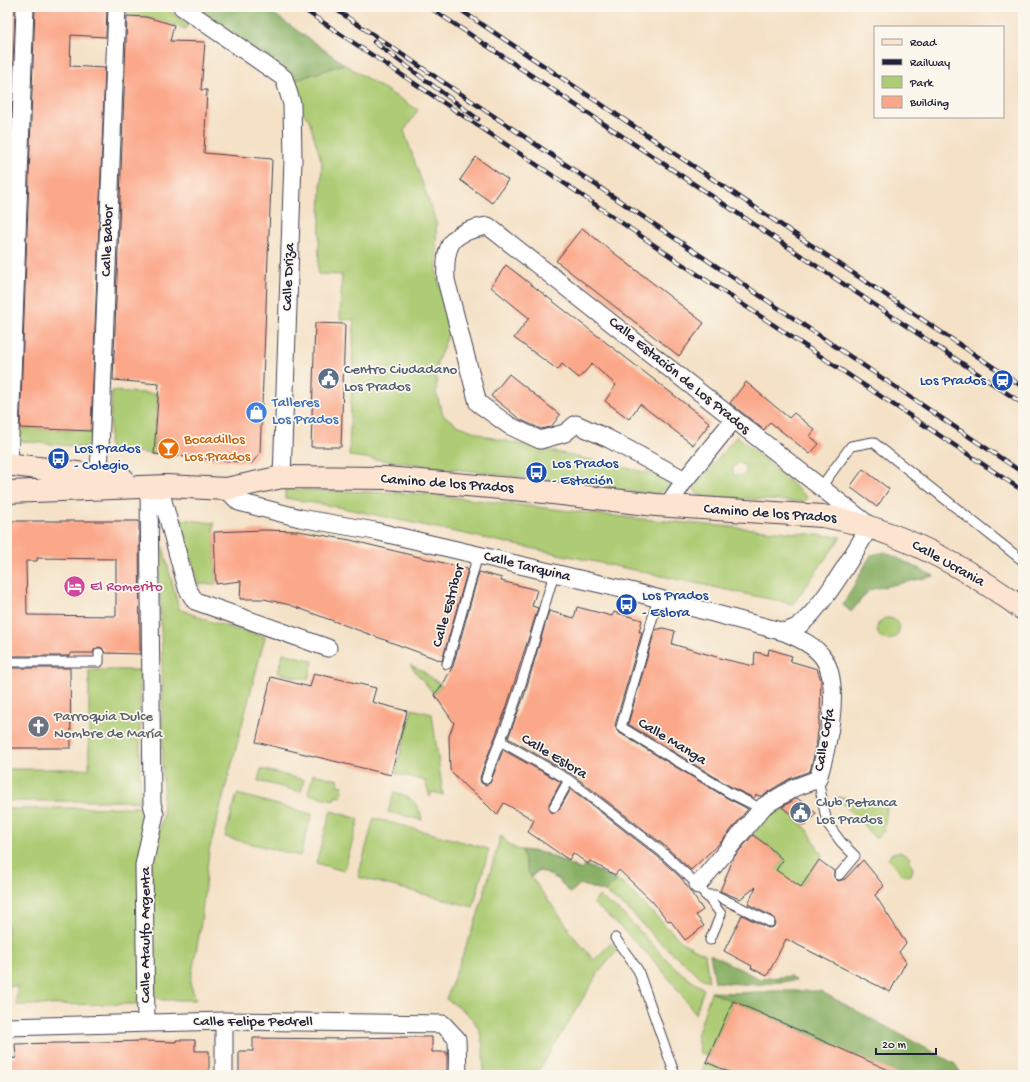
<svg xmlns="http://www.w3.org/2000/svg" width="1030" height="1082" font-family="'Gochi Hand',sans-serif">
<style>
.green{fill:#aecc74;stroke:#687758;fill-rule:evenodd}
.forest{fill:#8ab066;stroke:#566950}
.building{fill:#fba88a;fill-rule:evenodd}
.lines{fill:none;stroke-linecap:round;stroke-linejoin:round}
.lane-casing{stroke:#423f50;stroke-width:11}
.street-casing{stroke:#423f50;stroke-width:19}
.secondary-casing{stroke:#423f50;stroke-width:24}
.lane{stroke:#fff;stroke-width:9}
.street{stroke:#fff;stroke-width:17}
.secondary{stroke:#fde4d1;stroke-width:22}
.rail-casing{stroke:#22223b;stroke-width:4.5}
.rail{stroke:#fbf7ec;stroke-width:3;stroke-dasharray:9;stroke-linecap:butt}
.labels{text-anchor:middle;dominant-baseline:central;stroke-width:3.5;stroke-linejoin:round;paint-order:stroke}
.street-label{font-size:15px;fill:#22223b;stroke:#fbf7ec}
.service-label{font-size:15px;fill:#4e5e75;stroke:#fbf7ec;text-anchor:start}
.transit-label{font-size:15px;fill:#164399;stroke:#fbf7ec;text-anchor:start}
.shop-label{font-size:15px;fill:#366cbe;stroke:#fbf7ec;text-anchor:start}
.food-label{font-size:15px;fill:#c56008;stroke:#fbf7ec;text-anchor:start}
.hotel-label{font-size:15px;fill:#b23c85;stroke:#fbf7ec;text-anchor:start}
.worship-label{font-size:15px;fill:#5b616d;stroke:#fbf7ec;text-anchor:start}
</style>
<rect width="100%" height="100%" fill="#fbf7ec"/>
<filter id="ink" filterUnits="userSpaceOnUse"><feTurbulence type="fractalNoise" baseFrequency=".025" numOctaves="2"/><feDisplacementMap in="SourceGraphic" scale="8" xChannelSelector="R" yChannelSelector="G"/><feConvolveMatrix kernelMatrix="1 2 1 2 8 2 1 2 1" color-interpolation-filters="sRGB"/></filter>
<filter id="wash" filterUnits="userSpaceOnUse"><feTurbulence type="fractalNoise" baseFrequency=".012" numOctaves="4" result="noise"/><feDisplacementMap in="SourceGraphic" scale="16" xChannelSelector="R" yChannelSelector="G"/><feGaussianBlur stdDeviation="0.9" result="paint"/><feColorMatrix in="noise" values="0 0 0 0 0 0 0 0 0 0 0 0 0 0 0 0 0 1.4 0 .05"/><feComposite in="paint" operator="in"/></filter>
<g filter="url(#wash)">
<rect width="100%" height="100%" fill="#f4e1c6"/>
<path class="green" d="M126 7H163L188 24 186 29 146 17 126 16Z
M344 64 418 110 404 131 436 222 437 275 450 330 437 363 436 393 443 415 457 425 488 437 649 473 667 479 669 487 655 494 349 456 354 320 340 319 342 275 318 274 322 163 309 120 296 105V80Z
M112 391 158 394 154 454 109 449Z
M20 428 92 431V448L20 441Z
M737 436 808 498 804 502 699 496 695 492V485ZM739 462 746 467V472L743 476 734 475 732 468Z
M285 489 425 494 631 518 841 537 793 604 343 508 285 498Z
M181 519 214 523 216 584H198Z
M157 524 179 609 212 622 265 637 209 851 200 930 190 983 196 1000H161L154 995 151 865 163 816 162 656Z
M877 629a11 11 0 1 1 22 0a11 11 0 1 1-22 0Z
M283 653 313 661 308 680 278 673Z
M410 665 421 670 442 686 434 694Z
M89 670H140V801H7V769H89Z
M412 709 432 714 443 795 432 792 430 797 425 781 395 773Z
M261 769 304 780 301 792 258 781Z
M313 774 339 780 338 785 343 786 341 797 335 796 334 800 308 794Z
M394 792C409 795 420 804 422 820L388 812Z
M237 794 312 814 300 856 225 837Z
M837 797 887 805 884 831 876 839Z
M143 807 149 814 140 1004 17 1005V986H7V809Z
M784 809 808 830 822 856 801 887 795 883 771 877 783 860 768 846 752 834 770 815Z
M331 811 359 819 344 871 316 863Z
M374 818 489 849 473 907 358 877Z
M501 835C517 857 524 847 546 854 558 858 569 864 581 870L586 865 626 886 683 943 705 954 709 981 703 979 657 940 629 910 605 892 580 884 570 893 558 879 539 870 531 877 568 927V930L594 960 611 943 618 950 599 972 536 1075H484C483 1033 484 1022 446 999L477 917Z
M900 852 909 857 913 869 911 875 904 876 888 860 892 853Z
M599 896C607 903 618 909 626 917 651 942 673 971 704 989L695 1014C668 972 631 935 593 903Z
M711 992 733 1001 708 1057 700 1053 697 1036Z
M706 1062 736 1075H700Z"/>
<path class="forest" d="M193 7H264L344 64 296 80Z
M885 552 934 576 869 590 851 612 843 605 868 560 871 555Z
M522 850 544 853 581 870 586 865 617 881 605 892 580 884 570 893 558 879 539 870 531 876 528 873Z
M710 954 760 979 790 976 796 980 755 985 715 982Z
M774 991H820L955 1064 962 1075H869L874 1064 711 992 738 993Z"/>
<g id="blocks">
<path class="building" d="M7 7H15L7 235Z
M35 7H107L106 37 71 35 70 66 105 68 91 431 20 428Z
M127 16 146 17 174 25 170 41 205 42 201 90H207L204 153 272 159 260 453 252 463 154 454 159 384 113 380Z
M476 157 508 180 492 203 460 180Z
M582 228 704 323 679 356 556 261Z
M506 265 710 423 693 445 640 404 629 419 605 401 616 385 592 364 579 378 562 364 558 370 514 338 529 318 491 287Z
M315 323 345 324 341 447H311Z
M509 374 560 415 551 427 541 429 521 420 491 396Z
M746 382 789 418 794 413 815 430 810 436 819 444 810 454 770 422 764 430 730 403Z
M863 469 889 489 877 507 850 487Z
M7 521H139L140 654 105 653 102 648 99 647 94 650 93 653H70V656H7ZM37 558 116 559V616L27 615 26 561H37Z
M264 530 298 531 350 540 468 569 442 661 290 605 264 599H240L241 581 216 584 214 532Z
M479 572 502 578 501 581 537 590 532 606 538 608 506 709 483 768 480 778 481 783 485 785 490 783 503 750 561 782 549 804 551 812 554 813 559 810 571 789 657 856 682 879 703 910 696 915 704 926 685 940 670 920 668 921 652 901 619 870 615 875 590 861 588 864 573 853 569 860 528 832 534 820 504 803 497 815 476 794 466 787 450 770 449 736 454 723 434 694 442 686 453 666Z
M577 607 612 616 614 612 642 620 639 632H642L615 725 618 732 727 798 748 809 723 840 691 870 665 846 573 775 508 738 524 696 549 611 574 618Z
M663 628 675 631 672 644 727 660 754 666 755 652 768 655 769 649 792 656 790 661 817 669 821 680 820 715 816 747 810 771 789 779 761 796 756 795 754 798 733 788 628 724 655 630Z
M7 668H70L71 748H7Z
M314 673 376 688 372 702 407 711 391 775 256 742 271 677 310 687Z
M797 798 816 813 805 826 782 807Z
M753 835 768 846 783 860 776 870 801 887 819 860 834 871V877L838 881 845 879 863 860 884 886 875 895 906 943 899 952 906 962 890 992 786 939 767 976 751 968 752 966 724 951 742 915 768 928 773 927 776 924 773 917 748 904 756 887 740 899 720 891 734 857Z
M733 1001 900 1075H736L706 1062Z
M411 1037H432V1052H447V1075H239V1051H253V1038L345 1039V1038Z
M176 1040H195V1051H209V1075H7V1059L16 1058 15 1044 144 1041 176 1042Z"/>
</g>
</g>
<g filter="url(#ink)">
<use href="#blocks" fill-opacity="0" stroke="#423f50" stroke-width="1"/>
<g class="lines">
<defs>
<path id="lane" d="M821 487 851 446 873 442 1023 561
M658 599 621 727 730 793 762 809
M7 662H99V653
M447 664 478 555
M502 742 569 780 661 851 698 885 721 914 710 940
M486 779C493 755 504 734 512 711 528 665 540 620 554 574
M818 779 827 823 841 842 855 856 839 875
M554 807 569 780
M705 895H715L770 922
M615 938 638 970 675 1075"/>
<path id="street" d="M182 7 284 78 292 104 293 160 282 477
M9 464 25 7
M99 475 117 7
M685 480 734 419
M159 486 187 588 195 601 328 648
M226 489 239 502 300 518 375 531 478 555 630 591 784 632C798 638 815 645 824 659 842 687 827 749 818 779L794 788 764 806 698 885
M667 506 685 480 609 439 576 424 565 433 540 440 510 426 478 403 446 280C444 243 451 232 488 226L870 526C856 550 820 612 798 626 794 629 788 630 784 632
M224 1021V1075
M146 1023 144 865 155 814 152 804 149 487
M7 1027 224 1021 443 1024 457 1039 458 1075"/>
<path id="secondary" d="M7 464 123 479
M7 492 167 486 226 489 282 477 386 478 536 491 656 505 822 516C895 527 964 566 1023 609"/>
</defs>
<use href="#lane" class="lane-casing"/>
<use href="#street" class="street-casing"/>
<use href="#secondary" class="secondary-casing"/>
<use href="#lane" class="lane"/>
<use href="#street" class="street"/>
<use href="#secondary" class="secondary"/>
<defs>
<path id="rail" d="M300 7 558 179 676 260 1023 491
M332 7 1023 473
M429 7 1023 404
M456 7 1023 387
M374 42 478 119"/>
</defs>
<use href="#rail" class="rail-casing"/>
<use href="#rail" class="rail"/>
</g>
</g>
<defs>
<symbol id="civic-disc" viewBox="-11 -11 22 22"><circle r="9.5" fill="#5c6f8a" stroke="#fbf7ec"/><path d="M-.6-6.5H3V-4.5H.6V-3L4-1V1h2V6H-6V1h2V-1L-.6-3ZM-1.2 2.5V6h2.4V2.5Z" fill="#fff"/></symbol>
<symbol id="station-disc" viewBox="-11 -11 22 22"><circle r="9.5" fill="#1a4fb4" stroke="#fbf7ec"/><path d="M-3-6H3Q5-6 5-4V2Q5 4 3 4L4.5 6H3L1.5 4h-3L-3 6H-4.5L-3 4Q-5 4-5 2V-4Q-5-6-3-6ZM-3.5-4v3h7v-3ZM-3.5 1v1.5H-2V1ZM2 1v1.5H3.5V1Z" fill="#fff"/></symbol>
<symbol id="shop-disc" viewBox="-11 -11 22 22"><circle r="9.5" fill="#3f7fe0" stroke="#fbf7ec"/><path d="M-5-2.5h2.3a2.7 3.5 0 0 1 5.4 0H5L5.5 6h-11ZM-1.5-2.5h3a1.5 2.3 0 0 0-3 0Z" fill="#fff"/></symbol>
<symbol id="bar-disc" viewBox="-11 -11 22 22"><circle r="9.5" fill="#e8710a" stroke="#fbf7ec"/><path d="M-6-5H6L.8 .8V4.5H3.5V6h-7V4.5H-.8V.8Z" fill="#fff"/></symbol>
<symbol id="bus-disc" viewBox="-11 -11 22 22"><circle r="9.5" fill="#1a4fb4" stroke="#fbf7ec"/><path d="M-5-6H5V4H4V6H2V4H-2V6H-4V4H-5ZM-3.5-4V0h7V-4ZM-3.5 1.2v1.5H-2V1.2ZM2 1.2v1.5H3.5V1.2Z" fill="#fff"/></symbol>
<symbol id="hotel-disc" viewBox="-11 -11 22 22"><circle r="9.5" fill="#d1479c" stroke="#fbf7ec"/><path d="M-6-4.5h1.5V1H6V5H4.5V3h-9V5H-6ZM-4 0a1.8 1.8 0 1 1 3.6 0ZM.5 0V-2.5h3Q6-2.5 6 0Z" fill="#fff"/></symbol>
<symbol id="church-disc" viewBox="-11 -11 22 22"><circle r="9.5" fill="#6b7280" stroke="#fbf7ec"/><path d="M-1.2-6h2.4v3.5h3.3v2.4h-3.3V6h-2.4V-.1h-3.3v-2.4h3.3Z" fill="#fff"/></symbol>
</defs>
<g fill-rule="evenodd">
<use href="#civic-disc" x="316" y="366" width="25" height="25"/>
<use href="#station-disc" x="990" y="368" width="25" height="25"/>
<use href="#shop-disc" x="244" y="400" width="25" height="25"/>
<use href="#bar-disc" x="156" y="436" width="25" height="25"/>
<use href="#bus-disc" x="46" y="446" width="25" height="25"/>
<use href="#bus-disc" x="524" y="460" width="25" height="25"/>
<use href="#hotel-disc" x="62" y="574" width="25" height="25"/>
<use href="#bus-disc" x="614" y="592" width="25" height="25"/>
<use href="#church-disc" x="26" y="714" width="25" height="25"/>
<use href="#civic-disc" x="788" y="800" width="25" height="25"/>
</g>
<g class="labels">
<g class="street-label">
<text transform="translate(108 241) rotate(-88)">Calle Babor</text>
<text transform="translate(289 277) rotate(-88)">Calle Driza</text>
<text transform="translate(679 376) rotate(39)">Calle Estación de Los Prados</text>
<text transform="translate(447 484) rotate(4)">Camino de los Prados</text>
<text transform="translate(770 514) rotate(4)">Camino de los Prados</text>
<text transform="translate(948 564) rotate(29)">Calle Ucrania</text>
<text transform="translate(527 567) rotate(14)">Calle Tarquina</text>
<text transform="translate(449 606) rotate(-74)">Calle Estribor</text>
<text transform="translate(825 740) rotate(-80)">Calle Cofa</text>
<text transform="translate(672 742) rotate(31)">Calle Manga</text>
<text transform="translate(554 757) rotate(31)">Calle Eslora</text>
<text transform="translate(146 935) rotate(-90)">Calle Ataulfo Argenta</text>
<text x="253" y="1022">Calle Felipe Pedrell</text>
</g>
<g class="service-label">
<text x="344" y="370">Centro Ciudadano<tspan x="344" dy="17">Los Prados</tspan></text>
<text x="816" y="803">Club Petanca<tspan x="816" dy="17">Los Prados</tspan></text>
</g>
<g class="transit-label">
<text x="986" y="381" text-anchor="end">Los Prados</text>
<text x="74" y="449">Los Prados<tspan x="74" dy="17">- Colegio</tspan></text>
<text x="552" y="464">Los Prados<tspan x="552" dy="17">- Estación</tspan></text>
<text x="642" y="596">Los Prados<tspan x="642" dy="17">- Eslora</tspan></text>
</g>
<g class="shop-label">
<text x="272" y="403">Talleres<tspan x="272" dy="17">Los Prados</tspan></text>
</g>
<g class="food-label">
<text x="184" y="440">Bocadillos<tspan x="184" dy="17">Los Prados</tspan></text>
</g>
<g class="hotel-label">
<text x="90" y="587">El Romerito</text>
</g>
<g class="worship-label">
<text x="54" y="717">Parroquia Dulce<tspan x="54" dy="17">Nombre de María</tspan></text>
</g>
</g>
<rect width="1030" height="1082" fill="none" stroke="#fbf7ec" stroke-width="24"/>
<rect x="874" y="26" width="130" height="92" fill="#fbf7ec" stroke="#a4a2a5"/>
<rect x="882" y="39" width="20" height="6" fill="#fde4d1" stroke="#a4a2a5"/>
<text x="910" y="46" font-size="12" fill="#22223b">Road</text>
<rect x="882" y="59" width="20" height="6" fill="#22223b" stroke="#a4a2a5"/>
<text x="910" y="66" font-size="12" fill="#22223b">Railway</text>
<rect x="882" y="76" width="20" height="12" fill="#aecc74" stroke="#a4a2a5"/>
<text x="910" y="86" font-size="12" fill="#22223b">Park</text>
<rect x="882" y="96" width="20" height="12" fill="#fba88a" stroke="#a4a2a5"/>
<text x="910" y="106" font-size="12" fill="#22223b">Building</text>
<path d="M876 1048v6h60v-6" fill="none" stroke="#22223b" stroke-width="2"/>
<text x="882" y="1048" font-size="12" fill="#22223b" stroke="#fbf7ec" stroke-width="3" paint-order="stroke">20 m</text>
</svg>
